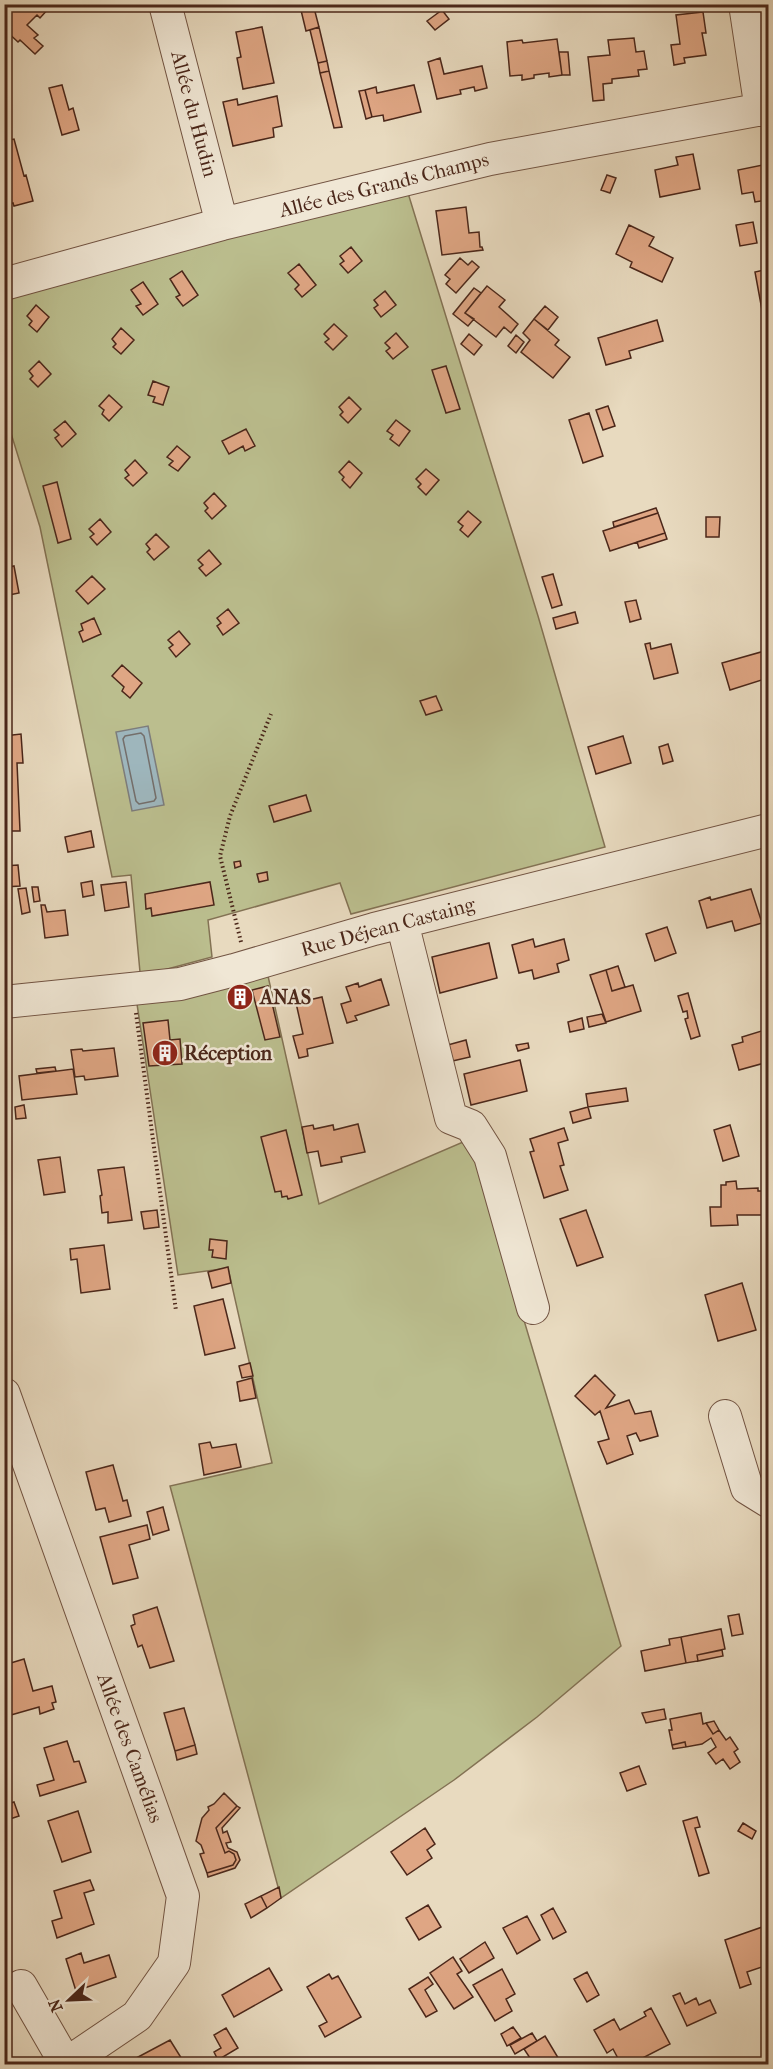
<svg xmlns="http://www.w3.org/2000/svg" width="773" height="2069" font-family="'IM FELL French Canon',serif">
<style>
.green{fill:#bbbe8e;stroke:#837254;stroke-width:1.5}
.water{fill:#9eb7be;stroke:#7d7d7c;stroke-width:1.5}
.lines{fill:none;stroke-linecap:round;stroke-linejoin:round}
.shore{stroke:#746f6c;stroke-width:1.5}
.building{fill:#dfa684;stroke:#4b271a;stroke-width:1.5}
.minor-casing{stroke:#725443;stroke-width:34}
.path{stroke:#4b271a;stroke-width:4;stroke-dasharray:1.5 3;stroke-linecap:butt}
.minor{stroke:#f0e7d5;stroke-width:32}
.labels{text-anchor:middle;dominant-baseline:central;stroke-width:5;stroke-linejoin:round;paint-order:stroke}
.street-label{font-size:20px;fill:#4b271a;stroke:#f0e7d5}
.poi-label{font-size:20px;font-weight:bold;fill:#4b271a;stroke:#f0e7d5;text-anchor:start}
</style>
<rect width="100%" height="100%" fill="#e8dabf"/>
<filter id="stains"><feTurbulence type="fractalNoise" baseFrequency=".00333" numOctaves="4"/><feColorMatrix values="0 0 0 0 .2 0 0 0 0 .09 0 0 0 0 .02 0 0 0 .5 -.17"/></filter>
<radialGradient id="worn" r=".72"><stop offset=".6" stop-color="#630" stop-opacity="0"/><stop offset="1" stop-color="#630" stop-opacity=".3"/></radialGradient>
<path class="green" d="M408 193 538 616 605 847 351 914 340 883 208 920 212 957 160 971 140 972 131 875 112 877 40 527 5 414 4 297 341 204Z
M268 976 319 1204 470 1139 621 1646 537 1717 454 1780 281 1898 170 1486 272 1463 228 1268 178 1275 137 1004Z"/>
<path class="water" d="M148 726 164 805 132 811 116 732Z"/>
<g class="lines">
<path class="shore" d="M141 733 144 736 156 798 154 801 139 804 136 801 123 739 125 736Z"/>
</g>
<path class="building" d="M6 4H47L50 7 40 18 37 15 27 25 38 35 34 38 43 46 35 54 20 40 18 42 4 29Z
M313 4 319 27 306 31 300 6Z
M442 10 449 19 435 30 427 21Z
M703 12 706 33H702L706 55 684 58 685 63 674 65 671 45 680 44 676 15Z
M262 27 274 83 243 89 237 58 241 57 236 32Z
M319 27 327 61 318 63 310 30Z
M634 38 636 52 644 51 647 69 638 70 639 76 612 79V83L603 84 604 100 593 101 588 57 610 55 608 40Z
M557 39 562 75 549 77V73L534 75V78L522 80V75L510 76 507 42 522 40 523 43Z
M559 52H568L570 75H562Z
M440 58 444 74 482 66 487 88 475 91 474 87 460 90 461 94 437 99 428 62Z
M327 61 329 71 320 73 318 63Z
M329 71 342 127 334 128 320 73Z
M62 85 69 110 73 108 79 130 62 135 49 88Z
M414 85 421 112 384 121 383 115 372 117 365 90 376 87 377 93Z
M365 90 372 117 366 119 359 91Z
M277 96 282 126 273 128 274 137 233 146 223 102 237 99 238 105Z
M14 139 24 176 26 175 33 201 14 206 13 203 4 205V141Z
M693 154 700 189 660 197 655 170 678 165 676 157Z
M768 164V200L755 202 753 192 742 194 738 170Z
M607 175 616 178 610 193 601 190Z
M466 207 469 233 479 232 480 247H482L483 250 442 255 436 211Z
M753 222 757 243 740 246 736 225Z
M629 225 654 237 649 246 673 258 662 282 630 267 632 262 616 254Z
M351 247 362 261 348 273 340 264 344 261 340 256Z
M460 258 468 265 472 261 479 267 456 293 446 284 450 279 445 275Z
M299 264 316 285 302 297 295 289 299 285 288 273Z
M768 269V320L764 321 755 272Z
M182 271 198 295 183 306 176 297 180 295 170 279Z
M143 282 158 304 143 315 136 306 141 304 131 290Z
M487 286 505 300 499 307 518 324 511 333 504 327 496 337 465 313Z
M474 288 481 293 465 313 474 319 468 326 453 314Z
M385 291 396 305 381 317 374 308 378 305 374 300Z
M36 305 49 317 37 332 29 325 32 321 27 316Z
M545 306 558 317 548 330 534 319Z
M534 319 559 340 555 345 570 357 553 378 521 352 530 340 523 333Z
M657 320 663 341 629 351 631 358 606 365 598 338Z
M334 324 347 336 333 350 325 342 329 339 324 334Z
M121 328 134 340 121 354 113 347 116 344 112 339Z
M396 333 408 347 393 359 386 351 390 348 385 343Z
M469 334 482 345 474 355 461 344Z
M516 335 524 342 516 353 508 346Z
M39 361 51 374 38 387 30 379 33 376 29 371Z
M446 366 460 409 446 413 432 370Z
M153 381 169 387 163 405 153 402 155 397 148 395Z
M109 395 122 407 109 421 102 414 104 410 99 406Z
M349 397 361 409 348 423 340 415 343 412 339 407Z
M608 406 615 426 603 430 596 410Z
M589 413 603 456 583 463 569 420Z
M396 420 410 431 399 446 390 439 393 435 387 431Z
M65 421 76 434 62 447 55 438 59 435 54 430Z
M246 429 255 446 245 451 243 446 229 454 222 441Z
M765 441H768V460H765Z
M177 446 190 457 178 471 169 465 173 461 167 457Z
M135 460 147 473 133 486 125 478 129 475 125 470Z
M349 461 362 473 350 488 342 480 344 477 339 472Z
M426 469 439 480 426 495 418 487 421 484 416 479Z
M57 482 71 539 58 543 43 486Z
M214 493 226 506 212 519 205 511 208 508 204 503Z
M656 508 658 513 614 527 613 522Z
M468 511 481 522 468 537 460 530 463 526 458 522Z
M658 513 665 533 610 551 603 531Z
M706 517H720L719 537H706Z
M100 519 111 532 97 545 90 537 94 534 89 529Z
M665 533 667 539 639 548 637 542Z
M156 534 169 547 154 560 147 552 150 549 146 544Z
M209 550 221 564 206 576 199 568 203 565 198 560Z
M14 566 19 593 4 596V568Z
M553 574 562 605 552 608 542 577Z
M92 576 105 589 88 604 76 591Z
M636 600 641 619 630 622 625 602Z
M228 609 239 623 223 635 217 626 221 623 217 618Z
M575 612 578 623 556 629 553 618Z
M94 618 101 634 83 642 79 632 83 630 81 624Z
M179 631 190 644 176 657 169 648 173 645 168 640Z
M650 643 651 649 671 644 678 673 654 679 645 644Z
M768 650V678L730 690 722 663Z
M122 665 142 683 130 698 122 691 124 687 112 676Z
M436 696 442 710 426 715 420 701Z
M21 734 23 763H17L20 831H4V736Z
M623 736 631 763 596 774 588 747Z
M668 744 673 761 663 764 659 747Z
M306 795 311 811 274 822 269 806Z
M91 831 94 847 68 852 65 837Z
M240 861 241 866 235 868 234 862Z
M18 865 20 886 4 887V866Z
M267 872 268 880 259 882 257 874Z
M92 881 94 895 83 897 81 883Z
M126 882 129 907 105 911 101 885Z
M210 882 214 905 152 916 151 908 146 909 145 894Z
M32 887H38L40 901 34 902Z
M26 888 30 912 22 914 18 889Z
M751 889 762 923 735 931 732 921 707 928 699 901 710 897 711 900Z
M41 905H45L47 912 65 910 68 935 45 938Z
M667 927 676 953 655 961 646 934Z
M533 939 535 947 564 939 569 960 557 964 559 972 534 979 532 970 519 973 512 945Z
M489 943 497 978 440 993 432 957Z
M618 966 625 987 612 991 606 970Z
M606 970 612 991 633 985 641 1011 606 1022 590 975Z
M381 979 389 1005 355 1016 357 1020 347 1023 341 1004 351 1001 346 987 358 983 359 987Z
M268 986 280 1037 265 1040 252 990Z
M243 992 245 1000 237 1002 234 995Z
M688 993 700 1036 691 1039 685 1019 688 1018 687 1011 683 1012 678 996Z
M322 997 333 1043 307 1049 308 1056 299 1058 293 1036 303 1034 296 1003Z
M602 1014 606 1023 589 1027 587 1017Z
M582 1018 584 1029 570 1032 568 1022Z
M168 1020 170 1040 180 1039 182 1064 149 1066 143 1023Z
M768 1029V1062L739 1070 732 1045 743 1042 742 1037Z
M466 1040 470 1057 448 1062 444 1046Z
M528 1043 529 1048 518 1051 516 1045Z
M114 1048 118 1076 85 1080 84 1076 75 1077 71 1050 82 1049 83 1051Z
M520 1060 527 1091 471 1105 464 1074Z
M55 1067 56 1071 37 1073 36 1069Z
M73 1069 77 1094 22 1100 19 1076Z
M626 1088 628 1101 588 1107 586 1094Z
M24 1105 26 1118 16 1119 15 1107Z
M588 1107 591 1118 573 1123 570 1112Z
M358 1124 365 1152 341 1157 342 1162 321 1166 318 1151 307 1153 302 1127 313 1125 314 1129 333 1125 334 1130Z
M730 1125 739 1156 723 1161 714 1130Z
M564 1128 568 1140 558 1143 564 1165 560 1166 568 1190 544 1198 530 1152 534 1151 530 1139Z
M286 1130 302 1195 288 1199 287 1196 282 1197 281 1191 275 1192 261 1137Z
M60 1157 65 1192 44 1195 38 1160Z
M124 1167 132 1220 108 1223V1212L102 1213 100 1196 102 1195 98 1170Z
M736 1181 737 1189 758 1188V1191H768V1215H737L738 1225 711 1226 710 1207H721V1185H726V1182Z
M157 1210 159 1227 144 1229 141 1212Z
M586 1210 603 1257 577 1266 560 1219Z
M210 1239 227 1241 226 1259 212 1257 213 1250H209Z
M104 1245 110 1289 81 1293 77 1259 71 1260 70 1249Z
M228 1267 231 1283 212 1288 208 1272Z
M742 1283 756 1330 718 1341 705 1295Z
M223 1299 235 1348 205 1355 194 1306Z
M250 1363 253 1376 242 1378 239 1366Z
M595 1375 615 1395 606 1408 629 1400 635 1414 651 1411 658 1436 640 1441 636 1433 627 1436 633 1454 607 1464 598 1442 609 1439 600 1411 595 1415 575 1396Z
M252 1378 256 1398 240 1401 237 1382Z
M210 1442 212 1448 236 1444 241 1467 204 1475 199 1444Z
M113 1465 123 1501 127 1500 131 1516 109 1522 105 1508 96 1510 86 1472Z
M163 1507 169 1530 153 1535 147 1512Z
M147 1525 150 1539 129 1545 138 1578 113 1584 100 1537Z
M7 1563 11 1579 4 1581V1564Z
M157 1607 174 1661 150 1668 142 1645 138 1647 131 1626 135 1624 133 1615Z
M739 1614 743 1634 732 1636 728 1616Z
M721 1629 725 1649 697 1655 698 1661 686 1663 681 1637Z
M681 1637 686 1663 645 1671 641 1651 670 1645 669 1639Z
M722 1650 723 1656 698 1661 697 1655Z
M24 1659 33 1691 52 1686 56 1702 52 1703 54 1709 40 1714 39 1707 4 1717V1665Z
M184 1708 195 1745 175 1751 164 1713Z
M664 1709 666 1719 646 1723 642 1713Z
M701 1713 703 1724 706 1723 713 1734 719 1730 726 1740 730 1737 738 1749 734 1752 740 1762 730 1769 723 1759 716 1764 708 1753 716 1747 711 1738 702 1744 686 1747 685 1742 672 1745 669 1730H672L670 1719Z
M714 1721 719 1730 713 1734 706 1723Z
M67 1741 74 1762 79 1761 86 1782 40 1796 37 1785 54 1780 44 1748Z
M685 1742 686 1747 673 1749 672 1745Z
M195 1745 197 1754 177 1760 175 1751Z
M639 1766 646 1784 627 1791 620 1773Z
M224 1793 237 1806 216 1828 225 1853 229 1851 234 1854 236 1860 233 1865 207 1873 200 1854 204 1853 201 1845 196 1841 202 1818 209 1810 208 1807 214 1804Z
M14 1802 19 1816 4 1821V1805Z
M237 1806 240 1808 222 1828 223 1833 227 1831 231 1842 226 1843 228 1848 237 1852 240 1860 235 1868 208 1877 207 1873 233 1865 236 1860 234 1854 229 1851 225 1853 216 1828Z
M78 1811 91 1852 62 1862 48 1821Z
M697 1817 700 1827 695 1828 709 1873 699 1876 683 1821Z
M743 1823 756 1831 752 1839 738 1831Z
M425 1828 435 1844 427 1850 432 1858 407 1875 391 1852Z
M90 1880 94 1890 84 1893 94 1924 57 1938 52 1921 62 1918 54 1891Z
M279 1887 281 1898 267 1908 261 1896Z
M261 1896 267 1908 251 1918 245 1904Z
M428 1905 441 1927 419 1940 406 1918Z
M553 1908 566 1932 553 1939 541 1915Z
M527 1916 540 1940 517 1954 503 1928Z
M768 1925V1965L747 1972 751 1984 740 1988 725 1940Z
M485 1942 494 1958 469 1973 460 1959Z
M81 1953 84 1963 109 1955 116 1977 76 1991 66 1959Z
M453 1957 462 1971 457 1974 473 1997 454 2009 430 1973Z
M269 1968 282 1990 234 2017 222 1995Z
M502 1969 515 1994 506 1999 512 2011 495 2021 473 1985Z
M587 1972 599 1995 587 2002 574 1979Z
M329 1974 332 1979 338 1976 361 2017 325 2037 319 2026 327 2022 307 1987Z
M428 1977 433 1984 425 1990 437 2011 426 2017 409 1989Z
M680 1993 685 2004 696 1998 699 2005 710 2000 716 2013 687 2026 673 1996Z
M651 2008 670 2044 631 2064H621L613 2049 607 2053 594 2030 614 2019 620 2030 646 2016 644 2012Z
M513 2027 521 2038 507 2046 501 2034Z
M226 2028 238 2048 218 2060 214 2052 221 2048 214 2035Z
M532 2033 537 2041 515 2054 510 2045Z
M545 2036 560 2061 554 2064H534L524 2049Z
M170 2040 185 2064H125Z"/>
<g class="lines">
<defs>
<path id="minor" d="M165 4 222 224
M745 4 761 110
M4 284 222 224 490 159 768 108
M402 922 451 1118 471 1126 490 1156 533 1308
M4 1002 180 984 234 970 374 929 768 830
M4 1394 183 1896 174 1963 137 2016 66 2064
M725 1416 747 1488 768 1501
M21 1986 66 2064"/>
</defs>
<use href="#minor" class="minor-casing"/>
<path class="path" d="M241 942 220 856 230 816 271 714
M136 1013 176 1311"/>
<use href="#minor" class="minor"/>
</g>
<defs>
<symbol id="building-disc" viewBox="-11 -11 22 22"><circle r="9.5" fill="#8f2418" stroke="#f0e7d5"/><path d="M-4-6H4V6H1V3H-1V6H-4ZM-2.5-4.3h1.7v1.8h-1.7ZM.8-4.3h1.7v1.8H.8ZM-2.5-1h1.7V.8h-1.7ZM.8-1h1.7V.8H.8Z" fill="#fff"/></symbol>
</defs>
<g fill-rule="evenodd">
<use href="#building-disc" x="225" y="982" width="30" height="30"/>
<use href="#building-disc" x="150" y="1038" width="30" height="30"/>
</g>
<g class="labels">
<g class="street-label">
<text transform="translate(194 114) rotate(75)">Allée du Hudin</text>
<text transform="translate(384 185) rotate(-14)">Allée des Grands Champs</text>
<text transform="translate(388 927) rotate(-15)">Rue Déjean Castaing</text>
<text transform="translate(130 1748) rotate(70)">Allée des Camélias</text>
</g>
<g class="poi-label">
<text x="260" y="997">ANAS</text>
<text x="184" y="1053">Réception</text>
</g>
</g>
<rect width="773" height="2069" fill="none" stroke="#e8dabf" stroke-width="24"/>
<rect x="6" y="6" width="761" height="2057" fill="none" stroke="#4b271a" stroke-width="3"/>
<rect x="12" y="12" width="749" height="2045" fill="none" stroke="#4b271a" stroke-width="1.5"/>
<g transform="translate(69 2000) rotate(247)" stroke="#f0e7d5" stroke-width="4.5" paint-order="stroke">
<path d="M0-4.5L10 22L0 15L-10 22Z" fill="#4b271a"/>
<text y="-9" font-size="16" font-weight="bold" text-anchor="middle" fill="#4b271a">N</text>
</g>
<rect width="100%" height="100%" filter="url(#stains)"/>
<rect width="100%" height="100%" fill="url(#worn)"/>
</svg>
